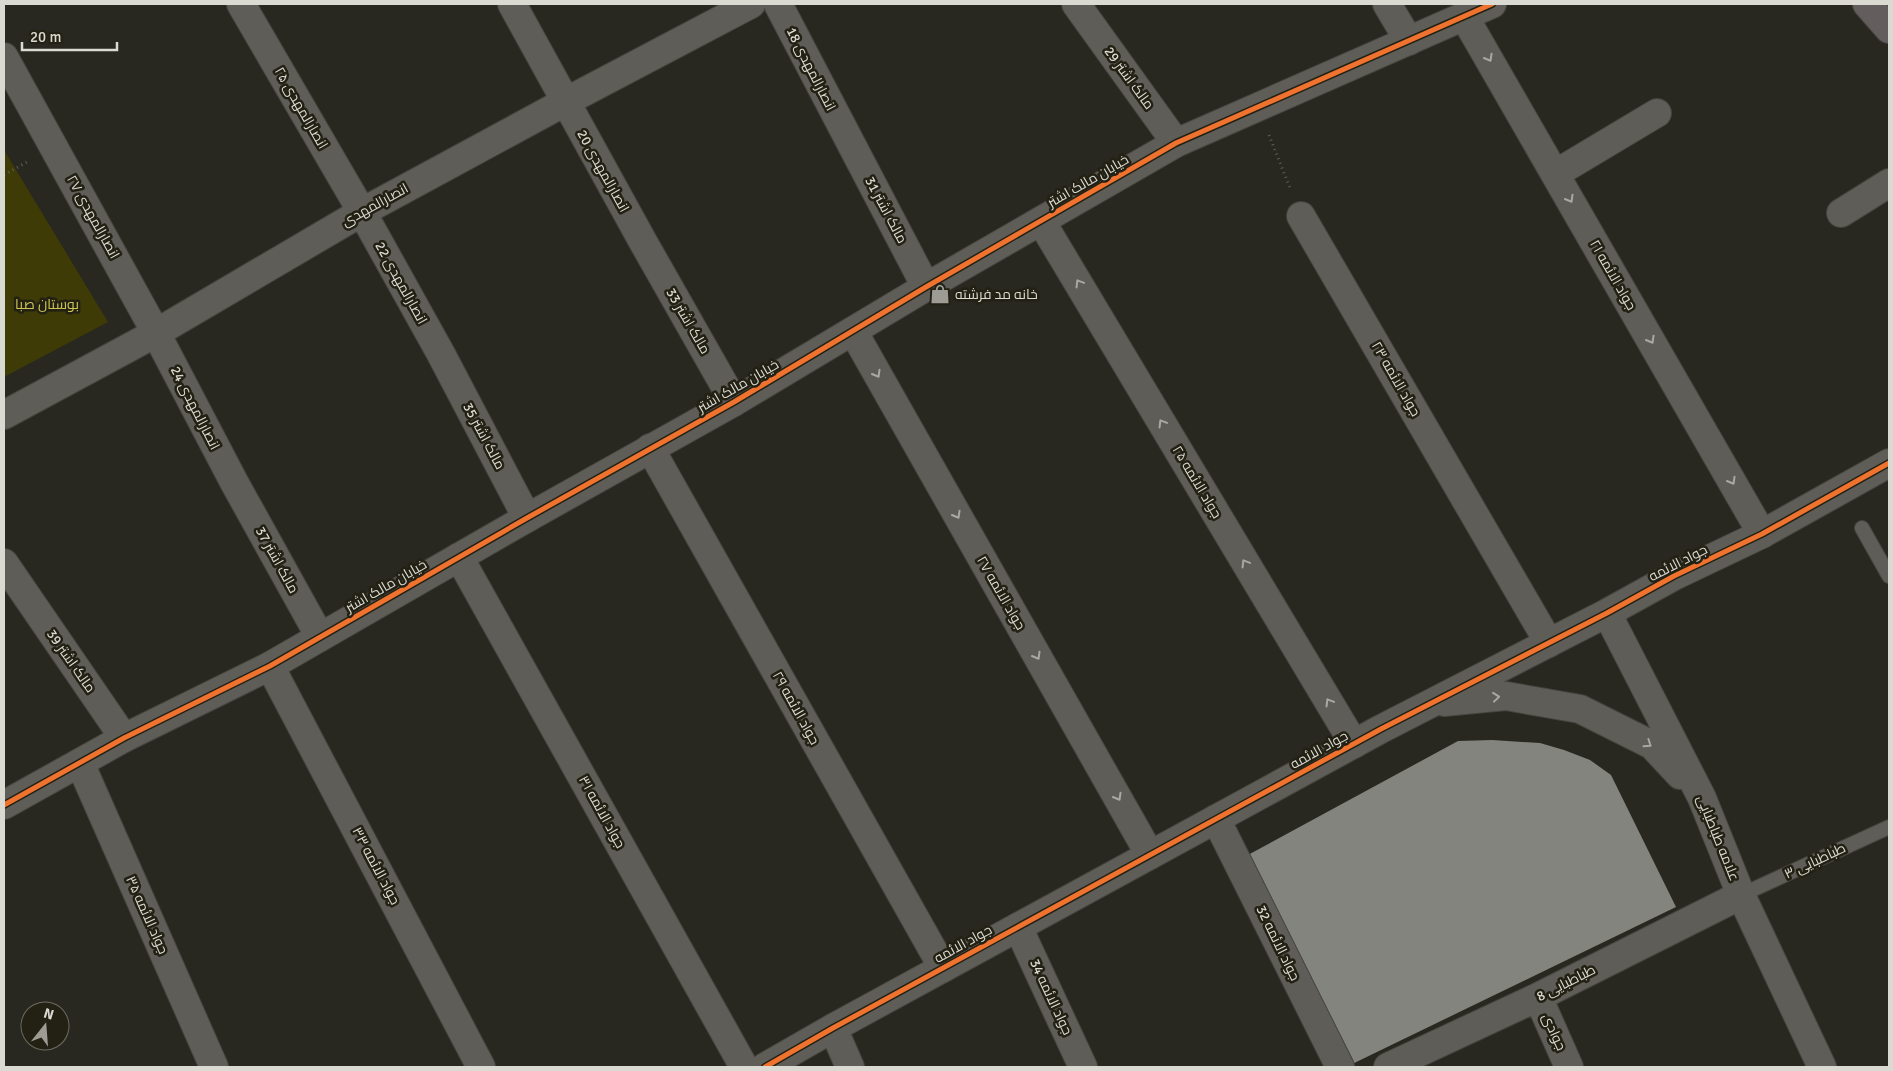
<svg xmlns="http://www.w3.org/2000/svg" width="1893" height="1071" font-family="Signika,Cairo,sans-serif">
<style>
.green{fill:#3e3b06}
.building{fill:#84847e}
.lines{fill:none;stroke-linecap:round;stroke-linejoin:round}
.lane-casing{stroke:#45443e;stroke-width:16}
.street-casing{stroke:#45443e;stroke-width:30}
.secondary-casing{stroke:#45443e;stroke-width:30}
.primary-casing{stroke:#45443e;stroke-width:30}
.path{stroke:#5e5e5a;stroke-width:3;stroke-dasharray:1 4;stroke-linecap:butt}
.lane{stroke:#5e5d58;stroke-width:14}
.street{stroke:#5e5d58;stroke-width:28}
.secondary{stroke:#5e5d58;stroke-width:28}
.primary{stroke:#645d5d;stroke-width:28}
.cycleway-casing{stroke:#222114;stroke-width:8}
.cycleway{stroke:#ef722f;stroke-width:5}
.oneway{stroke:#a9a8a1}
.labels{text-anchor:middle;dominant-baseline:central;stroke-width:5;stroke-linejoin:round;paint-order:stroke}
.street-label{font-size:14px;fill:#dbdad2;stroke:#222114}
.poi-label{font-size:14px;fill:#dbdad2;stroke:#222114;text-anchor:start}
.park-label{font-size:14px;fill:#d0c753;stroke:#222114}
</style>
<rect width="100%" height="100%" fill="#282720"/>
<path class="green" d="M4 150 108 322 4 377Z"/>
<path class="building" d="M1492 740 1540 743 1564 750 1590 760 1611 775 1676 907 1346 1067 1246 856 1458 741Z"/>
<g class="lines">
<defs>
<path id="lane" d="M1862 528 1889 576
M1741 895 1889 827"/>
<path id="street" d="M241 4 362 212 441 354 527 518
M512 4 642 240 734 402
M778 4 926 287
M1076 4 1176 143
M1387 4 1409 41
M1464 16 1762 534
M4 57 156 333 234 482 320 637
M1555 174 1657 113
M1841 213 1889 183
M1301 216 1549 643
M1041 221 1354 744
M853 331 1150 855
M4 415 156 333 362 212 565 102 751 4
M650 448 943 968
M459 557 744 1067
M4 563 124 738
M270 666 481 1067
M80 763 214 1067
M1216 819 1340 1067
M1018 927 1083 1067
M1538 997 1569 1067
M833 1028 850 1067
M1388 1067 1538 997 1741 895"/>
<path id="secondary" d="M1607 613 1702 798 1741 895 1822 1067
M1444 702 1506 696 1580 709 1652 745 1680 775
M4 805 124 738 270 666 527 518 734 402 926 287 1176 143 1492 4
M765 1067 833 1028 1381 729 1607 613 1674 576 1762 534 1889 463"/>
<path id="primary" d="M1867 4 1889 29"/>
</defs>
<use href="#lane" class="lane-casing"/>
<use href="#street" class="street-casing"/>
<use href="#secondary" class="secondary-casing"/>
<use href="#primary" class="primary-casing"/>
<path class="path" d="M1269 135 1290 188
M4 175 27 162"/>
<use href="#lane" class="lane"/>
<use href="#street" class="street"/>
<use href="#secondary" class="secondary"/>
<use href="#primary" class="primary"/>
<defs>
<path id="cycleway" d="M4 805 124 738 270 666 527 518 734 402 926 287 1176 143 1492 4
M765 1067 833 1028 1381 729 1607 613 1674 576 1762 534 1889 463"/>
</defs>
<use href="#cycleway" class="cycleway-casing"/>
<use href="#cycleway" class="cycleway"/>
</g>
<defs><path id="oneway-chevron" d="M-2-3.5L2.5 0L-2 3.5" fill="none" stroke-width="1.6" stroke-linecap="round" stroke-linejoin="round" transform="scale(1.25)"/></defs>
<g class="oneway">
<use href="#oneway-chevron" transform="translate(1489 58) rotate(60)"/>
<use href="#oneway-chevron" transform="translate(1570 199) rotate(60)"/>
<use href="#oneway-chevron" transform="translate(1079 283) rotate(-121)"/>
<use href="#oneway-chevron" transform="translate(1651 340) rotate(60)"/>
<use href="#oneway-chevron" transform="translate(877 374) rotate(60)"/>
<use href="#oneway-chevron" transform="translate(1162 423) rotate(-121)"/>
<use href="#oneway-chevron" transform="translate(1732 481) rotate(60)"/>
<use href="#oneway-chevron" transform="translate(957 515) rotate(60)"/>
<use href="#oneway-chevron" transform="translate(1245 563) rotate(-121)"/>
<use href="#oneway-chevron" transform="translate(1037 656) rotate(60)"/>
<use href="#oneway-chevron" transform="translate(1496 697) rotate(-6)"/>
<use href="#oneway-chevron" transform="translate(1329 702) rotate(-121)"/>
<use href="#oneway-chevron" transform="translate(1648 744) rotate(34)"/>
<use href="#oneway-chevron" transform="translate(1118 797) rotate(60)"/>
</g>
<defs>
<symbol id="shop-bare" viewBox="-9 -9 18 18"><path d="M-5-2.5h2.3a2.7 3.5 0 0 1 5.4 0H5L5.5 6h-11ZM-1.5-2.5h3a1.5 2.3 0 0 0-3 0Z" fill="#9c9b94" stroke="#222114" stroke-width="2.5" paint-order="stroke"/></symbol>
</defs>
<g fill-rule="evenodd">
<use href="#shop-bare" x="926" y="280" width="28" height="28"/>
</g>
<g class="labels">
<g class="street-label">
<text transform="translate(811 69) rotate(63)">انصارالمهدی 18</text>
<text transform="translate(1129 78) rotate(54)">مالک اشتر 29</text>
<text transform="translate(301 108) rotate(60)">انصارالمهدی ۲۵</text>
<text transform="translate(603 171) rotate(61)">انصارالمهدی 20</text>
<text transform="translate(1088 181) rotate(-30)">خیابان مالک اشتر</text>
<text transform="translate(375 205) rotate(-29)">انصارالمهدی</text>
<text transform="translate(886 210) rotate(62)">مالک اشتر 31</text>
<text transform="translate(93 217) rotate(61)">انصارالمهدی ۲۷</text>
<text transform="translate(1613 275) rotate(60)">جواد الائمه ۲۱</text>
<text transform="translate(401 283) rotate(61)">انصارالمهدی 22</text>
<text transform="translate(688 321) rotate(60)">مالک اشتر 33</text>
<text transform="translate(1396 379) rotate(60)">جواد الائمه ۲۳</text>
<text transform="translate(738 386) rotate(-30)">خیابان مالک اشتر</text>
<text transform="translate(195 408) rotate(63)">انصارالمهدی 24</text>
<text transform="translate(484 436) rotate(62)">مالک اشتر 35</text>
<text transform="translate(1197 482) rotate(59)">جواد الائمه ۲۵</text>
<text transform="translate(277 560) rotate(61)">مالک اشتر 37</text>
<text transform="translate(1678 563) rotate(-27)">جواد الائمه</text>
<text transform="translate(386 586) rotate(-30)">خیابان مالک اشتر</text>
<text transform="translate(1001 593) rotate(60)">جواد الائمه ۲۷</text>
<text transform="translate(71 661) rotate(55)">مالک اشتر 39</text>
<text transform="translate(796 708) rotate(61)">جواد الائمه ۲۹</text>
<text transform="translate(1319 750) rotate(-29)">جواد الائمه</text>
<text transform="translate(602 812) rotate(61)">جواد الائمه ۳۱</text>
<text transform="translate(1718 838) rotate(68)">علامه طباطبایی</text>
<text transform="translate(1815 861) rotate(-25)">طباطبایی ۳</text>
<text transform="translate(376 866) rotate(62)">جواد الائمه ۳۳</text>
<text transform="translate(147 915) rotate(66)">جواد الائمه ۳۵</text>
<text transform="translate(1278 943) rotate(64)">جواد الائمه 32</text>
<text transform="translate(963 944) rotate(-29)">جواد الائمه</text>
<text transform="translate(1566 983) rotate(-27)">طباطبایی 8</text>
<text transform="translate(1051 997) rotate(65)">جواد الائمه 34</text>
<text transform="translate(1554 1032) rotate(66)">جوادی</text>
</g>
<g class="poi-label">
<text x="955" y="294">خانه مد فرشته</text>
</g>
<g class="park-label">
<text x="47" y="304">بوستان صبا</text>
</g>
</g>
<rect width="1893" height="1071" fill="none" stroke="#dbdad2" stroke-width="10"/>
<g transform="translate(45 1026) rotate(17)"><circle r="24" fill="#222114" stroke="#6c6b60"/>
<path d="M0-4L9 19L0 12L-9 19Z" fill="#9c9b94"/>
<text y="-8" font-size="14" font-weight="bold" text-anchor="middle" fill="#dbdad2">N</text>
</g>
<path d="M22 42v8h95v-8" fill="none" stroke="#dbdad2" stroke-width="2.5"/>
<text x="30" y="42" font-size="15" fill="#dbdad2" stroke="#222114" stroke-width="4" paint-order="stroke">20 m</text>
</svg>
